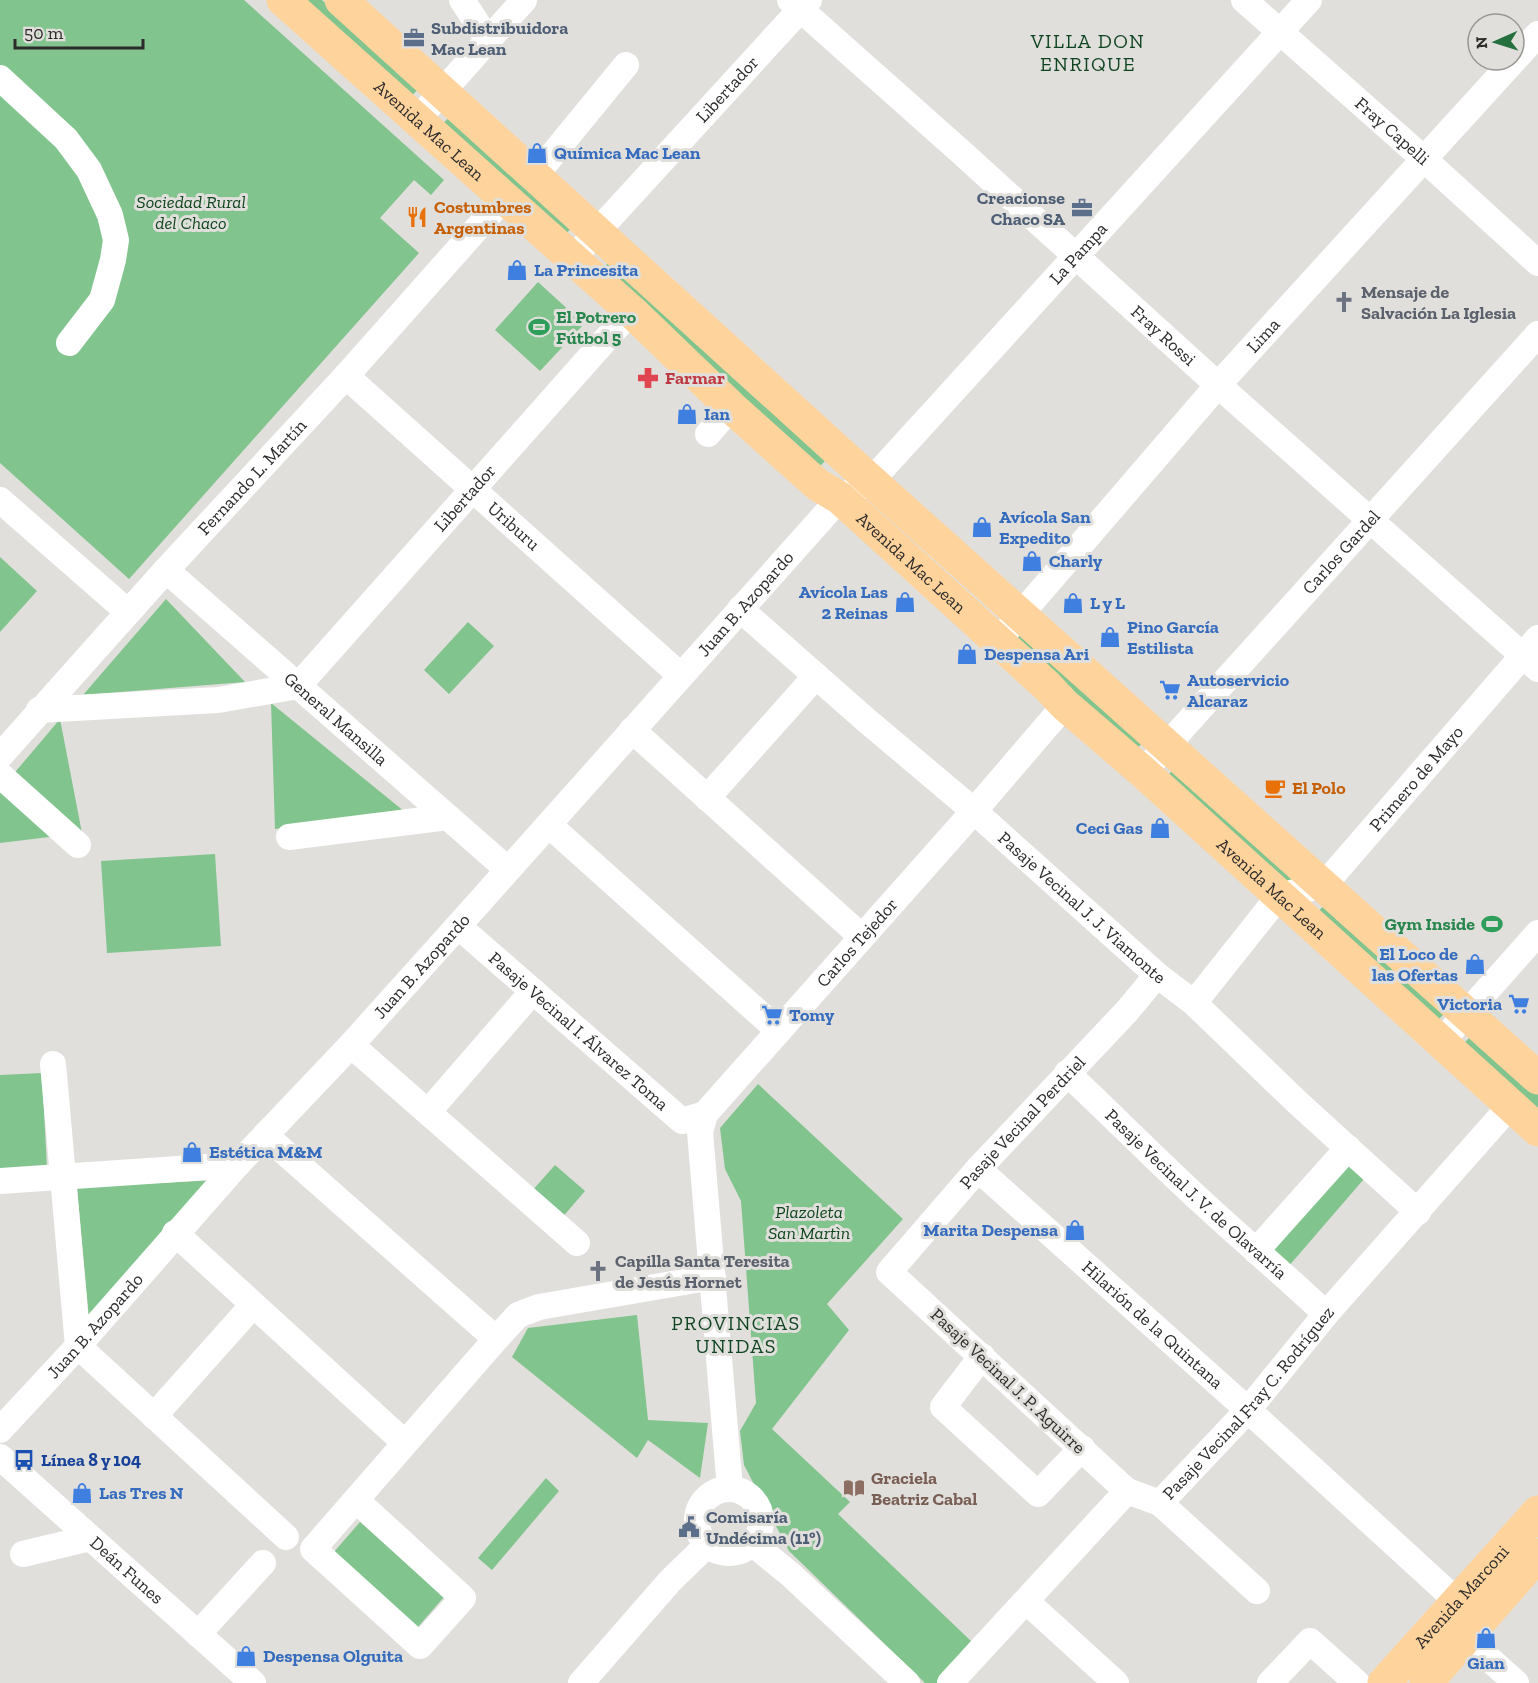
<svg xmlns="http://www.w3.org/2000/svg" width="1538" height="1683" font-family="'Zilla Slab',serif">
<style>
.green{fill:#81c48e}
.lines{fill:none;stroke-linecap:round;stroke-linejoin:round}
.minor{stroke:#fff;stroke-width:26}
.major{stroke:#ffd39c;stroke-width:33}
.labels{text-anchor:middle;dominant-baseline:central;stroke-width:6;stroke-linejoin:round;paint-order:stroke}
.service-label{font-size:18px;font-weight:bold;fill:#4e5e75;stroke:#e1dfdb;text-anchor:start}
.street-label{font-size:18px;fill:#2c2b2a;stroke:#e1dfdb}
.shop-label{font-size:18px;font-weight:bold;fill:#366cbe;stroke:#e1dfdb;text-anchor:start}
.park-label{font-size:18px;font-style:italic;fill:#0f4620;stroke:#e1dfdb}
.food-label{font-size:18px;font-weight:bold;fill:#c56008;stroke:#e1dfdb;text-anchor:start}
.worship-label{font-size:18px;font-weight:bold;fill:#5b616d;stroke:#e1dfdb;text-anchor:start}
.leisure-label{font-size:18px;font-weight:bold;fill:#27864d;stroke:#e1dfdb;text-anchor:start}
.health-label{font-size:18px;font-weight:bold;fill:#be3a42;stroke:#e1dfdb;text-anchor:start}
.transit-label{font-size:18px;font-weight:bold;fill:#164399;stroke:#e1dfdb;text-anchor:start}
.education-label{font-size:18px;font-weight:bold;fill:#785e54;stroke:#e1dfdb;text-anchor:start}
.neighbourhood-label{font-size:20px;letter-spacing:1.5px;fill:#0f4422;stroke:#e1dfdb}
</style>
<rect width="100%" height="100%" fill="#e1dfdb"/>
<path class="green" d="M0 0H244L444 180 431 195 414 180 380 218 419 253 129 579 0 463Z
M296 0H322L420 87 408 100Z
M451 115 574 225 562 238 439 128Z
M610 261 825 461 815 471 600 271Z
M538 282 584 324 540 371 495 330Z
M0 557 37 591 0 632Z
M166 599 245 682 83 695Z
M468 622 494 646 449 694 424 670Z
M1017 629 1143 742 1133 753 1006 640Z
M271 703 405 812 275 829Z
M60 719 82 833 0 843V790Z
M1173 770 1299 883 1289 894 1162 781Z
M215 854 221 946 107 953 101 861Z
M1326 904 1446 1012 1436 1022 1315 914Z
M1474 1033 1538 1090V1109L1464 1043Z
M42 1073 47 1168 0 1170V1075Z
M758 1084 903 1219 827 1304 849 1330 772 1429 850 1502 838 1514 971 1641 937 1683H925L789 1551 744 1465 740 1431 756 1403 741 1201 725 1169 720 1128Z
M1346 1151 1370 1172 1288 1267 1265 1247Z
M555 1165 585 1191 561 1219 531 1192Z
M218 1180 89 1319 77 1187Z
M637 1315 648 1420 708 1423 700 1478 648 1440 637 1458 512 1357 528 1328Z
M546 1478 559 1491 492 1570 478 1558Z
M360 1522 444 1597 417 1628 333 1553Z"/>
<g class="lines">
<g class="minor">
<path d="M462 0 488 40"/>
<path id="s1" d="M790 0 961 152 1218 385 1538 669"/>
<path id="s2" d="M1244 0 1425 160 1538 263"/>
<path d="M0 78 66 139 89 170 110 215 116 240 113 260 102 300 69 343"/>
<path d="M417 120 524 0"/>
<path d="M535 176 626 65"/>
<path id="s3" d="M572 259 809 0"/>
<path id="s4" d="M346 376 680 675"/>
<path d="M708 434 731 407"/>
<path d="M0 500 128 612"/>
<path id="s5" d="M166 570 507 869"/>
<path id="s6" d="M740 609 866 720 974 811 1157 975 1194 1003 1298 1103 1418 1212"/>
<path id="s7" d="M997 642 1218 385 1538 34"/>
<path id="s8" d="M39 710 218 700 298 686 631 311"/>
<path d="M632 730 862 937"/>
<path id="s9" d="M0 756 166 570 346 376 504 198"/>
<path id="s10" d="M1143 772 1538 334"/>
<path d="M0 775 78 845"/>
<path d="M707 798 816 676"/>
<path d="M549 825 779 1031"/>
<path d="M289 837 448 817"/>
<path id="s11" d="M458 926 682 1121 705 1114"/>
<path id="s12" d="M1194 1003 1279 896 1324 885 1538 638"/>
<path d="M1441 1042 1538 933"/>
<path d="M351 1045 577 1243"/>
<path d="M53 1064 78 1346 286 1537"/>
<path id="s13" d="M1067 1073C1113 1116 1157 1161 1203 1203 1244 1241 1286 1276 1326 1314"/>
<path d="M428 1112 533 991"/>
<path d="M265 1135 496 1339"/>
<path id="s14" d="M978 1169 1248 1410 1458 1602 1466 1638 1516 1683"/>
<path d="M0 1181 237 1165"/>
<path d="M175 1233 405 1443"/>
<path d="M1256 1251 1348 1148"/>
<path d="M982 1356 943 1407 1038 1494 1082 1448"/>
<path d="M154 1416 253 1305"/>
<path id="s15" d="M0 1430 78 1346 237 1165 351 1045 458 926 840 498 871 481 1309 0"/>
<path id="s16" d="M0 1457 253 1683"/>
<path id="s17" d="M730 1489 700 1132 705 1114 974 811 1065 705"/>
<circle cx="729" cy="1521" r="32"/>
<path id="s18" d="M1127 1491 889 1272 978 1169 1127 1011 1157 975"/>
<path d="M356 1500 463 1598 420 1646 313 1549 496 1339 518 1315 539 1307 713 1277"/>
<path d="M1160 1503 1257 1591"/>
<path d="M752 1543 791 1575 907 1683"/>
<path d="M23 1554 90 1538"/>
<path d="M1027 1602 1116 1683"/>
<path d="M198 1634 263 1563"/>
<path d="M581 1683 670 1581 707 1545"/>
<path id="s19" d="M950 1683 1127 1491 1160 1503 1248 1410 1326 1314 1510 1106"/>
<path d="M1270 1683 1310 1641 1357 1683"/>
</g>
<g class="major">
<path id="s20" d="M283 0 631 311 731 407 818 485 840 498 1047 686 1065 705 1143 772 1538 1130"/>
<path d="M341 0 871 481 1538 1078"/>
<path id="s21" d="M1384 1683 1538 1512"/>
<path d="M1426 1683 1538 1555"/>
</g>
</g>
<defs>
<symbol id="office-bare" viewBox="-9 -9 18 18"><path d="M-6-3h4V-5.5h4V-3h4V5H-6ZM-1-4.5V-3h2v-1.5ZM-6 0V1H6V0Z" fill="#5c6f8a" stroke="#e1dfdb" stroke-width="2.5" paint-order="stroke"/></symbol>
<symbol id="shop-bare" viewBox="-9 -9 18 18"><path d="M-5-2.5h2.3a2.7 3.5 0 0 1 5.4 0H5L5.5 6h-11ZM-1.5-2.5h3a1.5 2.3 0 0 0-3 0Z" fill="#3f7fe0" stroke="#e1dfdb" stroke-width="2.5" paint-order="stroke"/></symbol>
<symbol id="restaurant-bare" viewBox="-9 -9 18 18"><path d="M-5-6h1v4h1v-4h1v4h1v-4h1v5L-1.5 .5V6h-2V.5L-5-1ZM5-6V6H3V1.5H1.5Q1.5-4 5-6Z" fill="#e8710a" stroke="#e1dfdb" stroke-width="2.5" paint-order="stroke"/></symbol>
<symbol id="church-bare" viewBox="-9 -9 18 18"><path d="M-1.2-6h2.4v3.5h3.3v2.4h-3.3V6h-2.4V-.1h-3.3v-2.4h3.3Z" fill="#6b7280" stroke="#e1dfdb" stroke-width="2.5" paint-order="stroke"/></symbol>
<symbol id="stadium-bare" viewBox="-9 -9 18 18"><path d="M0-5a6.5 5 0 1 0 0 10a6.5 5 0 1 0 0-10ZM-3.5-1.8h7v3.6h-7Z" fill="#2e9e5b" stroke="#e1dfdb" stroke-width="2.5" paint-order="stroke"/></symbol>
<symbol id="pharmacy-bare" viewBox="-9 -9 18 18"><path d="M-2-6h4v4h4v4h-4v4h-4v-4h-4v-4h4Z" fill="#e0444e" stroke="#e1dfdb" stroke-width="2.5" paint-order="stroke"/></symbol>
<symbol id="supermarket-bare" viewBox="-9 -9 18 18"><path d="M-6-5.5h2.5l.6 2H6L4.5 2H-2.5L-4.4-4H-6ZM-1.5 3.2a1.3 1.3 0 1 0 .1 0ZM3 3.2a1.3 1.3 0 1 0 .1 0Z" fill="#3f7fe0" stroke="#e1dfdb" stroke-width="2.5" paint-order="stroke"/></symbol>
<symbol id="cafe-bare" viewBox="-9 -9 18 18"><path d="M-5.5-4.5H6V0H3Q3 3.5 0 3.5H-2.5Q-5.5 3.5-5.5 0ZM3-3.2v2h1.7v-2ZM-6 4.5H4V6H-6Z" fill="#e8710a" stroke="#e1dfdb" stroke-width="2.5" paint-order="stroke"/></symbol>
<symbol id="bus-bare" viewBox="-9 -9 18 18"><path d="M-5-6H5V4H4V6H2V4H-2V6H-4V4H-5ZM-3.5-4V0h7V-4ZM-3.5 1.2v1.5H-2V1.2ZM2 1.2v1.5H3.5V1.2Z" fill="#1a4fb4" stroke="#e1dfdb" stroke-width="2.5" paint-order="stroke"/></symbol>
<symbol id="library-bare" viewBox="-9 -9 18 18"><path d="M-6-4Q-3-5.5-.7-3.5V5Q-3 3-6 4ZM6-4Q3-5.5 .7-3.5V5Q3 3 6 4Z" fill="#8d6e63" stroke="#e1dfdb" stroke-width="2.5" paint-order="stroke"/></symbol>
<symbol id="civic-bare" viewBox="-9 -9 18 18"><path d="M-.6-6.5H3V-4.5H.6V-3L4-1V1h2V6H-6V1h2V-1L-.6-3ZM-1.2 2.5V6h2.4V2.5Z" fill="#5c6f8a" stroke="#e1dfdb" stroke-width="2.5" paint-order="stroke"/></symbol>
</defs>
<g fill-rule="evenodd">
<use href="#office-bare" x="399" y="23" width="30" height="30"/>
<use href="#shop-bare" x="522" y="138" width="30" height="30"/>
<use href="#office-bare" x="1067" y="193" width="30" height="30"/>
<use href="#restaurant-bare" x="402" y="202" width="30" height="30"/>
<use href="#shop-bare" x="502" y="255" width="30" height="30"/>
<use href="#church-bare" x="1329" y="287" width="30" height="30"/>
<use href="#stadium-bare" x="524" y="312" width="30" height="30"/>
<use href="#pharmacy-bare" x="633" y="363" width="30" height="30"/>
<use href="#shop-bare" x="672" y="399" width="30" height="30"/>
<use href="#shop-bare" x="967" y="512" width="30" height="30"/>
<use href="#shop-bare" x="1017" y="546" width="30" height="30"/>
<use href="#shop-bare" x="890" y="587" width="30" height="30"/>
<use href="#shop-bare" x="1058" y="588" width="30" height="30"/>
<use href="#shop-bare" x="1095" y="622" width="30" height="30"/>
<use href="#shop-bare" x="952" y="639" width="30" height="30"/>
<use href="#supermarket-bare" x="1155" y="675" width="30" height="30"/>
<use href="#cafe-bare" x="1260" y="773" width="30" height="30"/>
<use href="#shop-bare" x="1145" y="813" width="30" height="30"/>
<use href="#stadium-bare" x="1477" y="909" width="30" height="30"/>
<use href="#shop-bare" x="1460" y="949" width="30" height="30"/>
<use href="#supermarket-bare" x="1504" y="989" width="30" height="30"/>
<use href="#supermarket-bare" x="757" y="1000" width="30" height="30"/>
<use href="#shop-bare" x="177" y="1137" width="30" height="30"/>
<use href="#shop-bare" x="1060" y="1215" width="30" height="30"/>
<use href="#church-bare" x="583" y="1256" width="30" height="30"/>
<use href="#bus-bare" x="9" y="1445" width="30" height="30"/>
<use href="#library-bare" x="839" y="1473" width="30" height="30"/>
<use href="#shop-bare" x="67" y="1478" width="30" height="30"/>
<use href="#civic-bare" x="674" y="1512" width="30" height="30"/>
<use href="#shop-bare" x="1471" y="1623" width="30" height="30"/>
<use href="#shop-bare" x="231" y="1641" width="30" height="30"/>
</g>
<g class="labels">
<g class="service-label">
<text x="431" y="28">Subdistribuidora<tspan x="431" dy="21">Mac Lean</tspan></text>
<text x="1065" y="198" text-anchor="end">Creacionse<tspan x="1065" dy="21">Chaco SA</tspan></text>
<text x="706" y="1517">Comisaría<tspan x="706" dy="21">Undécima (11°)</tspan></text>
</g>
<g class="street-label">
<text stroke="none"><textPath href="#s3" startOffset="230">Libertador</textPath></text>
<text stroke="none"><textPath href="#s20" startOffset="196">Avenida Mac Lean</textPath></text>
<text stroke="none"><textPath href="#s2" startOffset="198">Fray Capelli</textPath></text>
<text stroke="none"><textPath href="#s15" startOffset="1598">La Pampa</textPath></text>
<text stroke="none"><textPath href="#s1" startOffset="502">Fray Rossi</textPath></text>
<text stroke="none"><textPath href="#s7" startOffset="406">Lima</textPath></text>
<text stroke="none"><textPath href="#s9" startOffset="376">Fernando L. Martín</textPath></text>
<text stroke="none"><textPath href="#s8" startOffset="512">Libertador</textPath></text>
<text stroke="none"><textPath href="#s4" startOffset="225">Uriburu</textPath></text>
<text stroke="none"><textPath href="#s10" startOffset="296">Carlos Gardel</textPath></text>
<text stroke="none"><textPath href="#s20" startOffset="844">Avenida Mac Lean</textPath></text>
<text stroke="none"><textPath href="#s15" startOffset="1113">Juan B. Azopardo</textPath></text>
<text stroke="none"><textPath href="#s5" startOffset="226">General Mansilla</textPath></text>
<text stroke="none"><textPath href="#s12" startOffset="324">Primero de Mayo</textPath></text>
<text stroke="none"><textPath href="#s20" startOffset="1330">Avenida Mac Lean</textPath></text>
<text stroke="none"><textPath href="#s6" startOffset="454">Pasaje Vecinal J. J. Viamonte</textPath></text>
<text stroke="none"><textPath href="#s17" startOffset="606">Carlos Tejedor</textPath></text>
<text stroke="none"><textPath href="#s15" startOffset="627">Juan B. Azopardo</textPath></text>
<text stroke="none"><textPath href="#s11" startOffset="160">Pasaje Vecinal I. Álvarez Toma</textPath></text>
<text stroke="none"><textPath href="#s18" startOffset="524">Pasaje Vecinal Perdriel</textPath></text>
<text stroke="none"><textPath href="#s13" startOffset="177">Pasaje Vecinal J. V. de Olavarría</textPath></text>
<text stroke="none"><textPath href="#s14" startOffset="234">Hilarión de la Quintana</textPath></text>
<text stroke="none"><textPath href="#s15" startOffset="141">Juan B. Azopardo</textPath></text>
<text transform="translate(1008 1381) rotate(43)">Pasaje Vecinal J. P. Aguirre</text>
<text stroke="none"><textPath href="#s19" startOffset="430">Pasaje Vecinal Fray C. Rodríguez</textPath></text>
<text stroke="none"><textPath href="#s16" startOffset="170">Deán Funes</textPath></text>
<text stroke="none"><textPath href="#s21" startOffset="116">Avenida Marconi</textPath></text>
</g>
<g class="shop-label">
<text x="554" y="153">Química Mac Lean</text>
<text x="534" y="270">La Princesita</text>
<text x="704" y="414">Ian</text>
<text x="999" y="517">Avícola San<tspan x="999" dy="21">Expedito</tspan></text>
<text x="1049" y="561">Charly</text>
<text x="888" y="592" text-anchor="end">Avícola Las<tspan x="888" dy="21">2 Reinas</tspan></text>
<text x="1090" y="603">L y L</text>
<text x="1127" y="627">Pino García<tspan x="1127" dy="21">Estilista</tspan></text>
<text x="984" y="654">Despensa Ari</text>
<text x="1187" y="680">Autoservicio<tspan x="1187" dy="21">Alcaraz</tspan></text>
<text x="1143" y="828" text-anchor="end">Ceci Gas</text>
<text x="1458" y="954" text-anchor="end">El Loco de<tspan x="1458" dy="21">las Ofertas</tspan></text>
<text x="1502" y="1004" text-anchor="end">Victoria</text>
<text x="789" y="1015">Tomy</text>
<text x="209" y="1152">Estética M&amp;M</text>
<text x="1058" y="1230" text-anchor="end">Marita Despensa</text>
<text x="99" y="1493">Las Tres N</text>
<text x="263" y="1656">Despensa Olguita</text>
<text x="1486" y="1663" text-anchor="middle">Gian</text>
</g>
<g class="park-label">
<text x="191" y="202">Sociedad Rural<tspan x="191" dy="21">del Chaco</tspan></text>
<text x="809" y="1212">Plazoleta<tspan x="809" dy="21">San Martìn</tspan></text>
</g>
<g class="food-label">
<text x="434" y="207">Costumbres<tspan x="434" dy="21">Argentinas</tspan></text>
<text x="1292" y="788">El Polo</text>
</g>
<g class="worship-label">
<text x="1361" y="292">Mensaje de<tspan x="1361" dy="21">Salvación La Iglesia</tspan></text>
<text x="615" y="1261">Capilla Santa Teresita<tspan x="615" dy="21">de Jesús Hornet</tspan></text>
</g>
<g class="leisure-label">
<text x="556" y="317">El Potrero<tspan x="556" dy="21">Fútbol 5</tspan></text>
<text x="1475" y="924" text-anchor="end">Gym Inside</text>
</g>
<g class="health-label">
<text x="665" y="378">Farmar</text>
</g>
<g class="transit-label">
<text x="41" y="1460">Línea 8 y 104</text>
</g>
<g class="education-label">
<text x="871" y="1478">Graciela<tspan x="871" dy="21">Beatriz Cabal</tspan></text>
</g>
<g class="neighbourhood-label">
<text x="1088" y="41">VILLA DON<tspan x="1088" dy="23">ENRIQUE</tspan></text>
<text x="736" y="1323">PROVINCIAS<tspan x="736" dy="23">UNIDAS</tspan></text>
</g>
</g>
<g transform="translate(1496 42) rotate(267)"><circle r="28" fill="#e1dfdb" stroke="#999794" stroke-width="1.5"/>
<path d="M0-4.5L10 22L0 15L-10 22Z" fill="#25703f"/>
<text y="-9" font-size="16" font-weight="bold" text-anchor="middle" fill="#2c2b2a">N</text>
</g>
<path d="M15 39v9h128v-9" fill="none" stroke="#2c2b2a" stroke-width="3"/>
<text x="24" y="39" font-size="18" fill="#2c2b2a" stroke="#e1dfdb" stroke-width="4.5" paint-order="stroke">50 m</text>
</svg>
